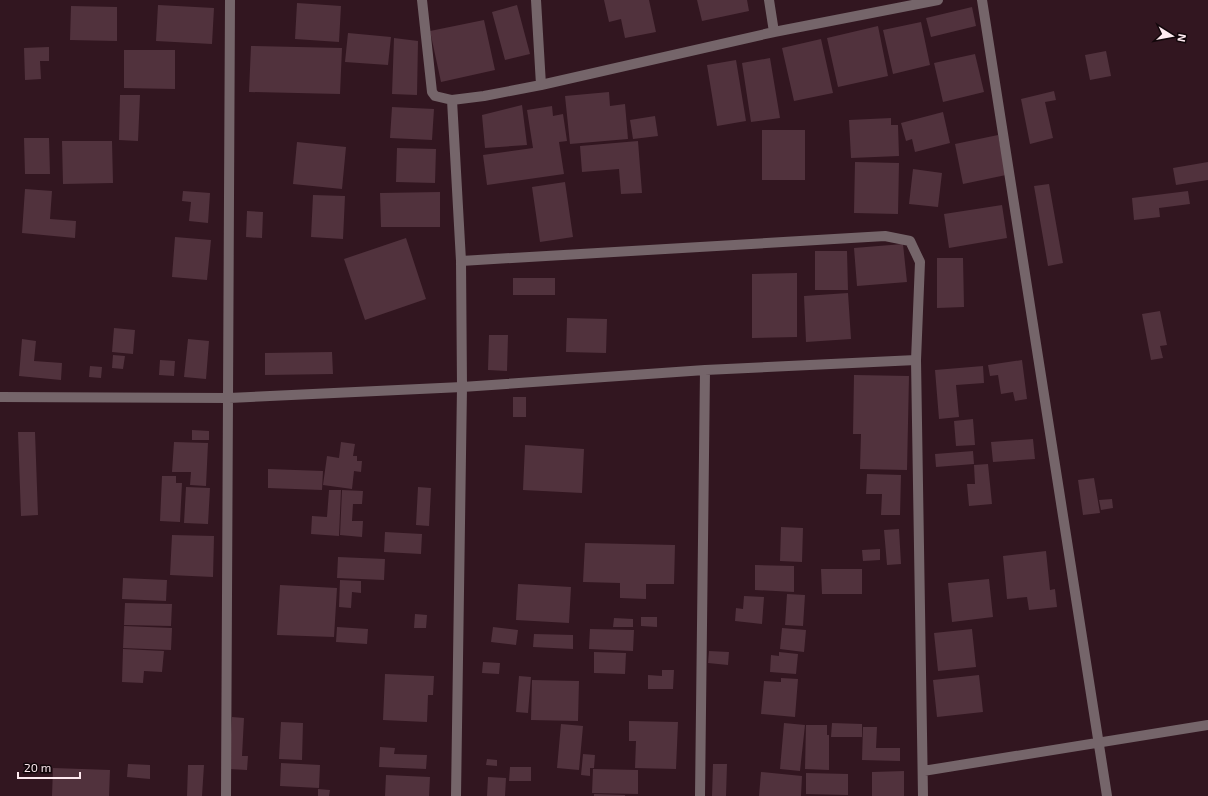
<svg xmlns="http://www.w3.org/2000/svg" width="1208" height="796" font-family="'Exo 2',sans-serif">
<style>
.building{fill:#51323d}
.lines{fill:none;stroke-linecap:round;stroke-linejoin:round}
.street{stroke:#75656a;stroke-width:10}
</style>
<rect width="100%" height="100%" fill="#321620"/>
<path class="building" d="M604 0H649L656 32 625 38 621 19 609 22Z
M697 0H747L749 11 702 21Z
M297 3 341 6 339 42 295 39Z
M158 5 214 8 212 44 156 41Z
M517 5 530 54 505 60 492 12Z
M71 6 117 7V41L70 40Z
M972 7 976 26 931 37 926 18Z
M484 20 495 70 441 82 430 31Z
M921 22 930 65 893 74 883 30Z
M878 26 888 76 838 87 827 38Z
M348 33 391 37 388 65 345 62Z
M394 38 418 41 417 95 392 94Z
M821 39 833 93 794 101 782 48Z
M251 46 342 48 340 94 249 92Z
M49 47V61H40L41 79 25 80 24 48Z
M124 50H175V89L124 88Z
M1106 51 1111 76 1090 80 1085 55Z
M975 54 984 92 943 102 934 63Z
M770 58 780 118 751 122 742 63Z
M736 60 746 121 717 126 707 65Z
M1054 91 1056 100 1045 102 1053 138 1030 144 1021 99Z
M609 92 610 106 625 104 628 139 570 144 565 96Z
M120 95H140L138 141 119 140Z
M522 105 527 145 485 148 482 115Z
M552 106 553 116 563 114 567 141 559 142 564 174 487 185 483 155 533 148 527 110Z
M392 107 434 109 432 140 390 138Z
M943 112 950 143 915 152 912 139 906 141 901 123Z
M655 116 658 136 633 139 630 120Z
M891 118V125H898L899 156 851 158 849 120Z
M762 130H805V180H762Z
M998 135 1006 175 963 184 955 144Z
M24 138H49L50 174H25Z
M62 141H112L113 183 63 184Z
M638 141 642 193 621 194 619 169 582 172 580 146Z
M297 142 346 147 342 189 293 184Z
M397 148 436 149 435 183 396 182Z
M855 162 899 163 898 214 854 213Z
M1208 162V180L1176 185 1173 168Z
M913 169 942 173 938 207 909 204Z
M565 182 573 237 540 242 532 187Z
M1049 184 1063 263 1048 266 1034 186Z
M25 189 52 191 50 219 76 221 75 238 22 233Z
M183 191 210 193 208 223 189 221 191 202 182 201Z
M1188 191 1190 204 1159 208 1160 217 1134 220 1132 198Z
M440 192V227H381L380 193Z
M313 195 345 196 343 239 311 237Z
M1002 205 1007 238 949 248 944 214Z
M247 211 263 212 262 238 246 237Z
M175 237 211 240 207 280 172 277Z
M406 238 426 299 365 320 344 259Z
M903 244 907 282 857 286 854 248Z
M815 251H847L848 290H815Z
M937 258H963L964 307 937 308Z
M797 273V337L752 338V274Z
M513 278H555V295H513Z
M848 293 851 339 806 342 804 296Z
M1160 311 1167 345 1160 346 1163 358 1151 360 1142 314Z
M567 318 607 319 606 353 566 352Z
M114 328 135 330 133 354 112 352Z
M489 335H508L507 371 488 370Z
M22 339 36 341 34 361 62 363 61 380 19 376Z
M188 339 209 341 206 379 184 377Z
M332 352 333 374 265 375V353Z
M113 355 125 356 123 369 112 368Z
M160 360 175 361 174 376 159 375Z
M1022 360 1027 399 1015 401 1013 392 1001 394 998 375 990 376 988 365Z
M90 366 102 367 101 378 89 377Z
M983 366 984 383 956 385 959 417 939 419 935 370Z
M854 375 909 376 907 470 860 469 861 434H853Z
M513 397H526V417H513Z
M973 419 975 445 956 446 954 421Z
M192 430 209 431V440H192Z
M18 432H35L38 515 21 516Z
M1033 439 1035 459 993 462 991 442Z
M174 442 208 443 206 486 190 485 191 472H172Z
M341 442 355 444 353 456H357V461H362L361 472 354 471 352 489 323 485 327 456 339 458Z
M525 445 584 449 582 493 523 490Z
M973 451 974 464 936 467 935 454Z
M988 464 992 504 969 506 967 484H975L974 465Z
M268 469 323 471 322 490 268 488Z
M867 474 901 475 900 515H881L882 494H866Z
M162 476H176V483H182L180 522 160 521Z
M1094 478 1100 513 1083 515 1078 480Z
M186 487 210 488 208 524 184 523Z
M418 487 431 488 429 526 416 525Z
M329 490H341L339 536 311 534 312 516 327 517Z
M342 490 363 491 362 504H353L352 521H363L362 537 340 535Z
M1112 499 1113 508 1101 510 1099 500Z
M781 527 803 528 802 562 780 561Z
M899 529 901 564 887 565 884 530Z
M385 532 422 534 421 554 384 552Z
M172 535 214 536 213 577 170 575Z
M585 543 675 545 674 584H646V599L620 598V583L583 582Z
M880 549V560L863 561 862 550Z
M1046 551 1050 590 1055 589 1057 607 1029 610 1027 597 1007 599 1003 556Z
M338 557 385 559 384 580 337 578Z
M755 565 794 566V592L755 590Z
M821 569H862V594H822Z
M123 578 167 580 166 601 122 599Z
M989 579 993 617 952 622 948 583Z
M340 580 361 581V593L352 592 351 608 339 607Z
M518 584 571 587 569 623 516 620Z
M280 585 337 588 334 637 277 635Z
M787 594 805 595 803 626 785 625Z
M744 596 764 597 762 624 735 621 736 608 743 609Z
M125 603 172 604 171 626 124 625Z
M415 614 427 615 426 628H414Z
M641 617H657V627L641 626Z
M614 618 633 619V627H613Z
M124 626 172 628 171 650 123 648Z
M337 627 368 629 367 644 336 642Z
M493 627 518 630 516 645 491 642Z
M782 628 806 630 804 652 780 649Z
M590 629 634 630 633 651 589 649Z
M972 629 976 667 938 671 934 633Z
M534 634 573 635V649L533 647Z
M123 649 164 651 162 672 144 671 143 683 122 682Z
M709 651 729 652 728 665 708 663Z
M594 652 626 653 625 674 594 673Z
M779 652 798 654 796 674 770 672 771 655 779 656Z
M483 662 500 663 499 674 482 673Z
M662 670H674L673 689H648V675L662 676Z
M385 674 434 676 433 695H428L427 722 383 720Z
M979 675 983 712 937 717 933 680Z
M519 676 531 677 528 713 516 712Z
M781 678 798 679 795 717 761 714 764 681 781 682Z
M532 680 579 681 578 721 531 720Z
M232 717 244 718 242 756H248L247 770 229 769Z
M629 721 678 722 676 769 635 768 636 741H629Z
M281 722 303 723 302 760 279 759Z
M784 723 805 725 800 771 780 769Z
M832 723 862 724V737H831Z
M561 724 583 726 579 770 557 768Z
M806 725H827V735H829V770L805 769Z
M863 727H877L876 748H900V761L862 760Z
M380 747 395 748 394 754 427 755 426 769 379 767Z
M583 754 595 755 594 768H590V776L581 775Z
M487 759 497 760V766L486 765Z
M281 763 320 765 319 788 280 786Z
M128 764 150 765V779L127 777Z
M713 764H727L726 796H712Z
M188 765H204L202 796H187Z
M510 767H531V781H509Z
M53 768 110 770 109 796H52Z
M593 769 638 770V794L592 793Z
M904 771V796H872V772Z
M761 772 802 776 801 796H759Z
M806 773 848 774V795L806 794Z
M386 775 430 777 429 796H385Z
M488 777 506 778 505 796H487Z
M318 789 330 790 329 796H318Z
M594 794 625 795V796H594Z"/>
<g class="lines">
<path class="street" d="M422 0 432 92 435 96 452 100 484 96 541 85 774 32 938 0
M536 0 541 85
M769 0 774 32
M982 0 1107 796
M452 100 461 261 462 387 456 796
M461 261 885 236 910 241 920 262 916 360 923 796
M0 397 229 398 462 387 705 370 916 360
M923 771 1208 725
M226 796 230 0
M700 796 705 370"/>
</g>
<g transform="translate(1172 36) rotate(101)" stroke="#12060a" stroke-width="3" paint-order="stroke">
<path d="M0-3L7 15L0 10L-7 15Z" fill="#feeaf0"/>
<text y="-6" font-size="11" font-weight="bold" text-anchor="middle" fill="#feeaf0">N</text>
</g>
<path d="M18 772v6h62v-6" fill="none" stroke="#feeaf0" stroke-width="2"/>
<text x="24" y="772" font-size="12" fill="#feeaf0" stroke="#12060a" stroke-width="3" paint-order="stroke">20 m</text>
</svg>
